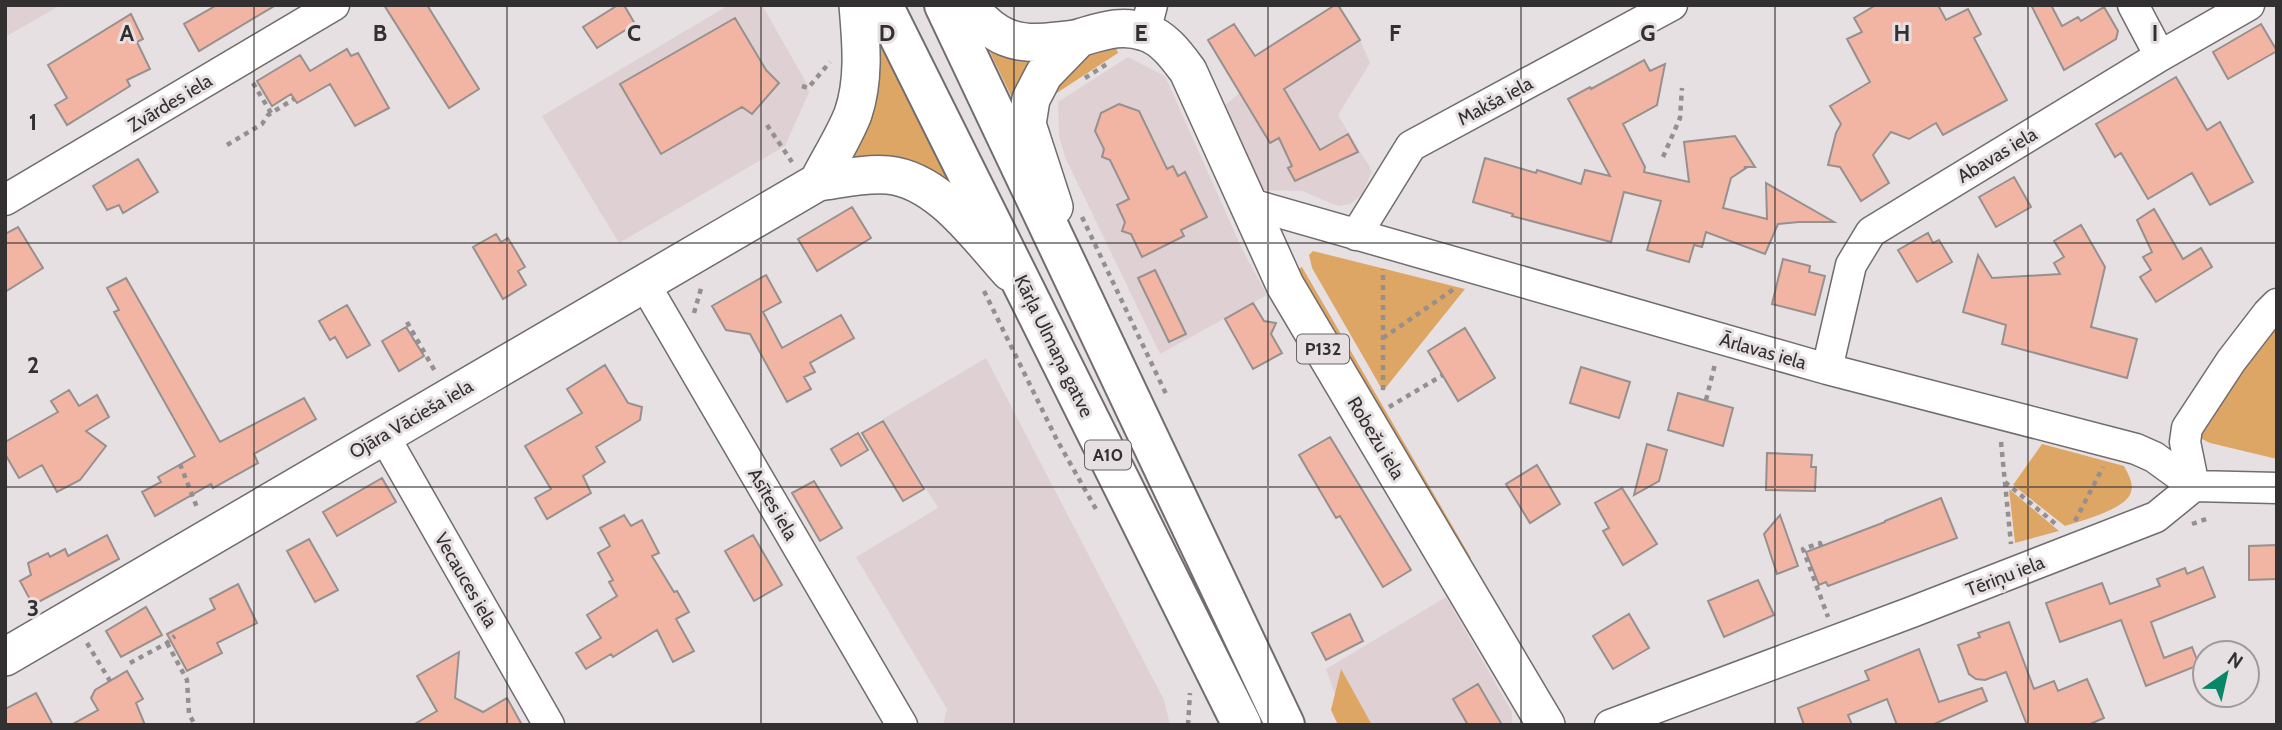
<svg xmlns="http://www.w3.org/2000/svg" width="2282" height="730" font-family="Cabin,sans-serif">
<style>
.built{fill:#ded0d3}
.green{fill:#dea664}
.building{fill:#f2b5a4;stroke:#96908e;stroke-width:2}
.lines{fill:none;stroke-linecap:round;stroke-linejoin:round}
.minor-casing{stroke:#716c6d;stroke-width:33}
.major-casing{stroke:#716c6d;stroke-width:40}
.highway-casing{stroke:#716c6d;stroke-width:42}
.path{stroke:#948f90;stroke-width:4.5;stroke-dasharray:5 5;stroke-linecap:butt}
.minor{stroke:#fff;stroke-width:30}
.major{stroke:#fff;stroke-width:37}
.highway{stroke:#fff;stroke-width:38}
.grid{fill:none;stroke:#323030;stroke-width:2;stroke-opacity:0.55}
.labels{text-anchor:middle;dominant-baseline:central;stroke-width:6;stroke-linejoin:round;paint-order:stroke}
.shield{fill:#e7e0e2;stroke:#686565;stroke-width:2}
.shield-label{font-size:18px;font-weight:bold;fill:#323030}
.street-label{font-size:19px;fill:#323030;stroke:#e7e0e2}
.grid-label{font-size:23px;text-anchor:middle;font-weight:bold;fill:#323030;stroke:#e7e0e2;stroke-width:6;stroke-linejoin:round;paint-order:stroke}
</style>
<rect width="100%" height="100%" fill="#e7e0e2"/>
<path class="built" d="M5 5H61L5 37Z
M729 5H762L807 84 809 92 785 146 619 243 542 116Z
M1360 40 1370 63 1338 115 1372 171 1362 194 1351 204 1338 206 1302 191 1259 190 1221 108 1241 92Z
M1128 57 1165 76 1243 251 1267 295 1160 354 1065 157 1059 136 1058 102Z
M986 358 1164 700 1170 725H943L947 709 856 557 938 508 883 419Z
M1446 597 1512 712V725H1346L1326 669Z"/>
<path class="green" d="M879 35 948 182 848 161Z
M987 46 1031 61 1014 102Z
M1116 47 1118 53 1043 102 1053 80 1094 49Z
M1313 251 1465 289 1383 391 1312 268 1309 255Z
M1302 267 1471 558 1465 562 1296 270Z
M2277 324V459L2210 443 2202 439V430L2267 334Z
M2042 444 2124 466C2128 474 2134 483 2131 492 2127 509 2081 521 2065 526L2013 485Z
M2009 489 2059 531 2015 543Z
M1341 669 1372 725H1338L1331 710Z"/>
<path class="building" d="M217 5H276L199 51 184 24Z
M384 5H427L479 89 449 108Z
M618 5H624L635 24 597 48 583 27Z
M1335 5H1338L1360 40 1284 89 1320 150 1348 134 1358 152 1295 181 1288 168 1292 166 1279 138 1270 143 1208 40 1234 24 1255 56Z
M1876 5H1938L1946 20 1968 9 1981 34 1974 38 2007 100 1943 135 1936 123 1909 139 1891 132 1873 155 1889 183 1861 201 1840 167 1828 165 1836 133 1841 124 1830 106 1870 82 1847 39 1862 32 1854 18Z
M2031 5H2051L2062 26 2078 17 2081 21 2104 7 2118 31 2116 39 2064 70Z
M131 14 143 39 137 42 150 69 127 80 130 86 67 125 55 105 67 98 48 65Z
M735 18 766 70 779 83 752 114 742 107 661 154 620 84Z
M2261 24 2277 51 2228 79 2213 52Z
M347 49 351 56 358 53 389 108 355 126 330 84 297 103 291 94 272 106 257 81 300 55 310 71Z
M1644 60 1650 71 1665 64 1657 105 1623 124 1645 167 1644 172 1689 182 1684 142 1735 136 1755 167H1744L1746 168 1731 178 1723 208 1767 219 1766 183 1834 222H1799L1778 224 1765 254 1706 232 1702 247 1694 245 1689 262 1647 250 1661 201 1624 192 1611 242 1512 216 1513 214 1473 202 1485 158 1536 173 1537 170 1581 184 1585 170 1610 176 1568 99 1590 87 1591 89Z
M2176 77 2207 130 2220 122 2253 182 2210 205 2192 173 2148 199 2121 153 2115 157 2096 124Z
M1119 104 1139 111 1167 169 1173 166 1178 176 1185 172 1207 217 1181 230 1184 236 1142 257 1131 234 1122 231 1125 222 1117 205 1129 199 1110 160 1102 157 1104 149 1095 131 1101 113Z
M138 159 158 192 123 213 119 205 107 210 93 186Z
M2014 177 2031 207 1996 227 1979 197Z
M852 207 871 238 817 271 798 239Z
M2154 209 2183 259 2201 248 2212 267 2156 302 2140 277 2151 270 2143 257 2152 252 2137 220Z
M2081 225 2105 267 2091 327 2137 339 2127 378 2002 344 2006 325 1963 312 1978 255 1992 278 2060 274 2054 263 2064 257 2054 241Z
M18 227 43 268 5 292V234Z
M1928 233 1933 243 1939 240 1952 262 1917 282 1898 250Z
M496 234 501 242 508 238 525 267 518 271 526 285 503 299 473 247Z
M1783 259 1810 266 1809 272 1825 276 1815 315 1772 304Z
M1155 270 1186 334 1169 342 1138 278Z
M766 275 781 302 763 312 782 348 841 315 854 338 810 363 815 372 804 377 811 389 787 402 750 334 726 330 712 306Z
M126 278 220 442 304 398 316 419 254 454 258 463 213 488 211 484 155 516 142 492 161 482 158 477 195 456 114 312 119 310 107 288Z
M1253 303 1264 321 1276 323 1271 334 1282 353 1253 369 1225 319Z
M347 305 370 345 347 358 335 337 330 340 319 321Z
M406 327 424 356 399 371 382 341Z
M1465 328 1495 378 1458 401 1428 351Z
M605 365 628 403 642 407 640 420 596 447 605 462 583 476 591 493 547 519 535 498 551 489 525 446 582 413 567 389Z
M1581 367 1630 382 1619 418 1570 403Z
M69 390 79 406 97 395 109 417 86 431 106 446 80 480 57 492 42 465 19 478 5 454V442L58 412 51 401Z
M1678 393 1733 408 1723 446 1668 430Z
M883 421 924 489 903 501 862 433Z
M858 433 868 450 841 466 831 449Z
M1330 437 1411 570 1383 587 1340 516 1336 518 1299 455Z
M1647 444 1667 450 1659 481 1634 495Z
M1767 453 1812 455 1811 467H1816L1815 491 1766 490Z
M1537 465 1560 504 1530 523 1506 484Z
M382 478 396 502 337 536 323 512Z
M814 481 842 528 820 541 792 493Z
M1622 488 1657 544 1623 565 1603 531 1609 528 1595 503Z
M1941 498 1957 538 1828 586 1826 582 1819 585 1806 552 1885 522V521Z
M624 515 631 526 642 520 659 553 652 556 674 592 677 591 689 612 676 619 694 651 673 662 657 630 613 657 611 654 586 669 576 653 601 638 587 615 617 596 609 582 613 580 598 553 610 546 600 528Z
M1780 515 1798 566 1777 574 1764 534Z
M107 535 119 559 33 605 20 581 31 575 28 563 48 553 50 557 65 549 68 556Z
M753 535 782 585 754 601 725 551Z
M309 539 338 590 315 602 287 551Z
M2277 545V579L2249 580V546Z
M2203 567 2215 597 2151 622 2164 658 2192 647 2199 665 2146 686 2121 620 2060 642 2046 603 2102 583 2110 604 2160 586 2157 579 2185 568 2187 574Z
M1758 580 1774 615 1724 637 1708 601Z
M238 584 257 623 217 643 222 653 187 671 167 634 215 609 210 599Z
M146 607 162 635 121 657 106 631Z
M1350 614 1363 641 1326 660 1312 633Z
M1629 614 1649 648 1613 669 1593 636Z
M2009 622 2034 689 2054 681 2058 691 2087 679 2104 718 2088 725H2027L2006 672 1985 680 1976 679 1969 674 1958 645 1980 637 1978 633Z
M1919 649 1939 702 1982 688 1987 701 1932 725H1897L1887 699 1848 715 1852 725H1804L1798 708 1869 680 1865 671Z
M459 652 455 698 483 712 507 698 522 725H413L437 711 417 676Z
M127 671 143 699 136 703 145 725H71L98 710 91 698 95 690Z
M1478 684 1502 725H1468L1453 699Z
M36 693 53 725H5V709Z"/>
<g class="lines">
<defs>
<path id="minor" d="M2133 5 2160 56
M1145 32 1152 5
M5 200 334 5
M1247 203 1827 369 2136 449 2154 457 2194 486 2277 488
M1356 235 1411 146 1672 5
M644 283 902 725
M1827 369 1851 265 1871 232 2160 56 2249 5
M384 436 549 725
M2194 486 2185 442 2187 428 2231 361 2268 313 2277 304
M1610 725 1912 612 2156 517 2194 486"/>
<path id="major" d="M968 5C993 37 1015 47 1056 41 1064 40 1074 40 1082 37 1103 31 1122 24 1145 32 1164 38 1176 55 1188 71L1285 285 1546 725
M818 182C829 160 844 137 853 114 865 79 861 41 858 5
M1054 207 1027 124 1031 99 1044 74 1079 38
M5 657 818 182C840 179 865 173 888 175 939 180 978 237 1010 272"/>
<path id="highway" d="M883 5 1242 725
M944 5 1285 725"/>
</defs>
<use href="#minor" class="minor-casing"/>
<use href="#major" class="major-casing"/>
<use href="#highway" class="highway-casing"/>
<path class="path" d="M1085 78 1110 62
M253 83 271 113
M802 86 808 88 830 62
M767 125 792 162
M227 145 262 124 268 115 294 99
M1663 157 1680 118 1682 88
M1082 217 1167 396
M984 291 1057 440 1097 511
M694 313 702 285
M407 322 436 373
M1383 338 1454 289
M1383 390V269
M1706 400 1715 364
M1389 407 1443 375
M2001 442 2011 544
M180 464 198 510
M2005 482 2058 526
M2075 521 2103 467
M2192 524 2209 518
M1821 546 1820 543 1803 549 1828 617
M87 643 110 681
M167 643 187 680 189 714 195 725
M130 663 167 643 175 636
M1188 725 1190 693"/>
<use href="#minor" class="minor"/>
<use href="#major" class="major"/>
<use href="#highway" class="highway"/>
</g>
<path class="grid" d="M254 5V725M507 5V725M761 5V725M1014 5V725M1268 5V725M1521 5V725M1775 5V725M2028 5V725M5 243H2277M5 487H2277"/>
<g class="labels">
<g class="shield">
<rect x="1297" y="334.5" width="52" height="29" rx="5"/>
<rect x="1085" y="440.5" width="46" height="29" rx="5"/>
</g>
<g class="shield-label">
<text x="1323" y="349">P132</text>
<text x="1108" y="455">A10</text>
</g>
<g class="street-label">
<text transform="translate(1495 101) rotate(-28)">Makša iela</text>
<text transform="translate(170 103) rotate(-31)">Zvārdes iela</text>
<text transform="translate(1997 155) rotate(-31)">Abavas iela</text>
<text transform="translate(1054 346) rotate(64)">Kārļa Ulmaņa gatve</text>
<text transform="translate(1763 351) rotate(16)">Ārlavas iela</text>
<text transform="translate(411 419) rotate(-30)">Ojāra Vācieša iela</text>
<text transform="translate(1376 438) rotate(59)">Robežu iela</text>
<text transform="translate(773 504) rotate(60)">Asītes iela</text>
<text transform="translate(2005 576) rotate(-21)">Tēriņu iela</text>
<text transform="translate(466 580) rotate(60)">Vecauces iela</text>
</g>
</g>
<g class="grid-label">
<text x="127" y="41">A</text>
<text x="380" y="41">B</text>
<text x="634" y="41">C</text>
<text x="887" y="41">D</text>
<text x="1141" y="41">E</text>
<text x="1395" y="41">F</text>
<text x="1648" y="41">G</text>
<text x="1902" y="41">H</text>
<text x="2155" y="41">I</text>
<text x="33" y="130">1</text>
<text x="33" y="373">2</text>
<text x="33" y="616">3</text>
</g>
<rect width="2282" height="730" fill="none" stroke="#323030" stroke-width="14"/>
<g transform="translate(2226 674) rotate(34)"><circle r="33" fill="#e7e0e2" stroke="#9f9a9b" stroke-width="2"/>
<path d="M0-5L12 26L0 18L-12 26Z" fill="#078668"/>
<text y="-10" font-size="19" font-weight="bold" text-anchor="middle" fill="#323030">N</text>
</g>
</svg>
